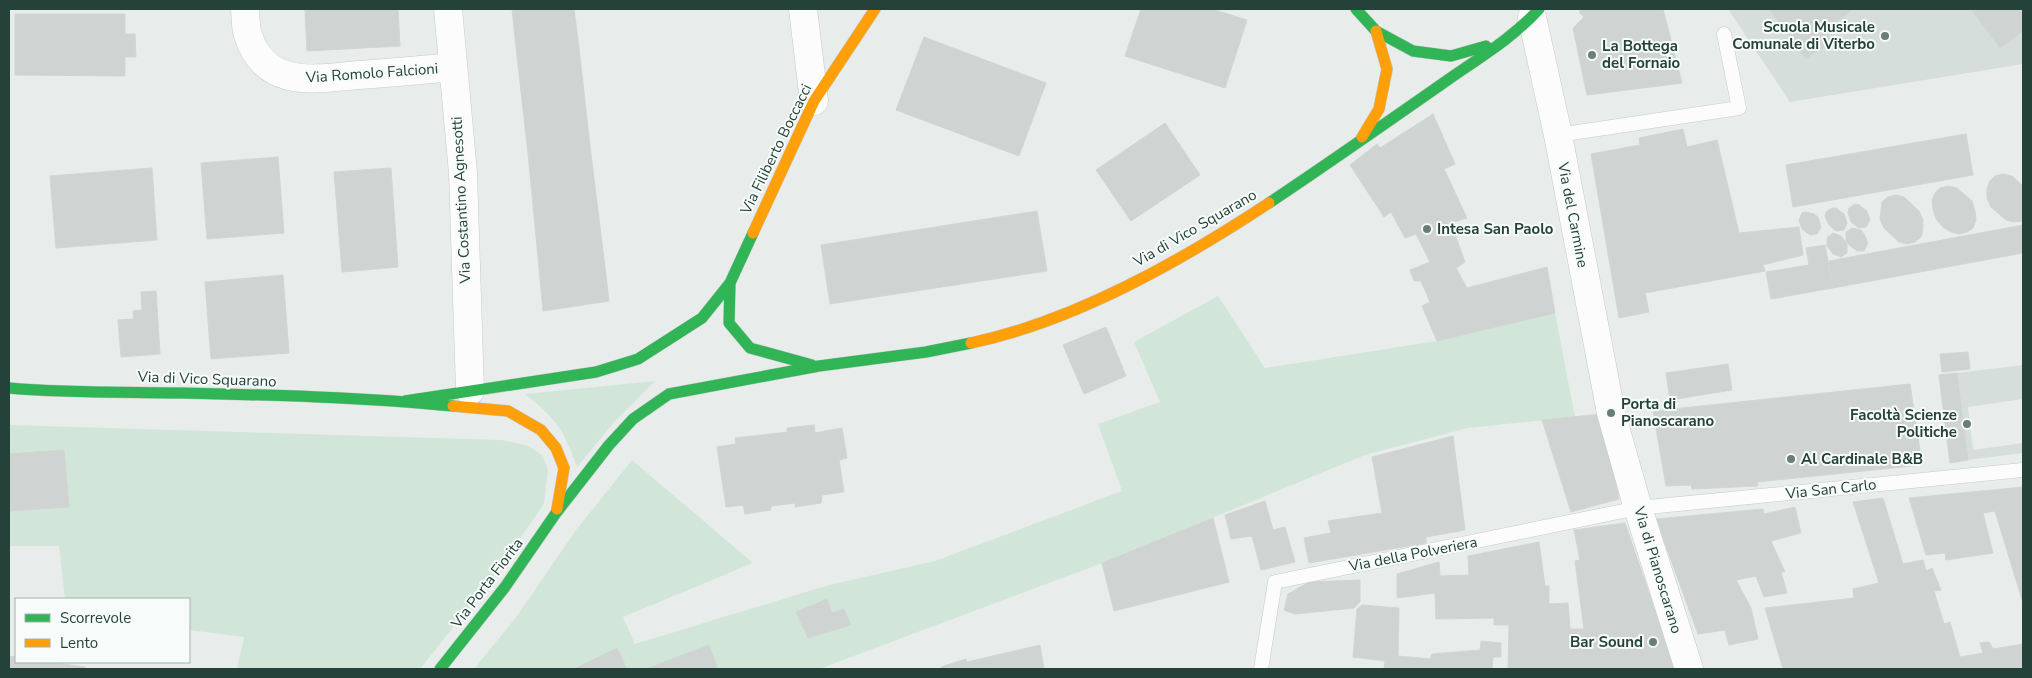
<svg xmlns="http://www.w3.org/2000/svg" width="2032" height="678" font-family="'Nunito Sans',sans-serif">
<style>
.built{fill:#d6dedb}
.green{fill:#d1e6d8}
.building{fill:#cfd4d2;stroke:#d1d6d4}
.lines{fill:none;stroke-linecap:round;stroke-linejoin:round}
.lane-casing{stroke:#c5cac8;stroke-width:15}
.street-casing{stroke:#c5cac8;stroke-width:29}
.fast-casing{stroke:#c3cbc8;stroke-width:12}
.slow-casing{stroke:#c3cbc8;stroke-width:12}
.lane{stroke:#fcfcfc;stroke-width:14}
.street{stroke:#fcfcfc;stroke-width:28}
.fast{stroke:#30b455;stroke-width:11}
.slow{stroke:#ff9f0a;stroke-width:11}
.poi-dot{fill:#697e78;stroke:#f7fbf9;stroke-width:2}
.labels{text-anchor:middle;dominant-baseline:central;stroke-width:4;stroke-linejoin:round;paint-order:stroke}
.poi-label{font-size:15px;font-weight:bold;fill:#24423a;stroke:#f7fbf9;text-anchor:start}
.street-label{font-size:15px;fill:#24423a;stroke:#f7fbf9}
</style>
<rect width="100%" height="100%" fill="#e8edeb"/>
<path class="built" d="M1728 9H2023V64L1790 102Z
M2023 365V399L1968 407 1973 450 2023 443V453L1968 460 1957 373Z"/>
<path class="green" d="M1218 296 1265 368 1437 341 1555 313 1575 417 1468 428 1365 455 1105 562 819 669H474L517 616 576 530 632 460 753 563 623 617 635 644 829 585 935 561 1122 491 1098 424 1160 402 1134 342Z
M655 381 614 422 577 467C564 430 556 419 525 394Z
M9 425 502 440 529 446 543 456 548 470 544 504 493 577 420 669H237L244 637 189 630V599H65L59 546H9Z"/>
<path class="building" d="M305 9H398L400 46 307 51Z
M512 9H574L579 48 517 56Z
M1141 9H1212L1247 20 1225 88 1125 56Z
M1581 9H1663L1682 83 1587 95 1573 28 1584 17 1579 12Z
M1769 9H1854L1824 31 1832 41 1806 59Z
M1971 9H2023V31L2000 48Z
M15 14H125V34H135L136 57H125V76L15 75Z
M924 37 1046 83 1019 156 896 110Z
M579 48 590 146 528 153 517 56Z
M1433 114 1455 164 1444 169 1467 218 1451 223 1465 262 1456 268 1467 288 1547 267 1555 313 1437 341 1422 306 1430 302 1421 281H1414L1410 270 1430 262 1416 234 1405 238 1391 212 1384 217 1350 165 1377 144 1380 148Z
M1165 123 1200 175 1131 221 1096 170Z
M1683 129 1687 147 1717 140 1739 233 1799 227 1803 255 1763 265 1765 271 1645 293 1649 312 1619 318 1591 154 1640 145 1639 138Z
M1966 134 1973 175 1793 207 1786 165Z
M590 146 604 259 539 268 528 153Z
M278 157 284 233 207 239 201 163Z
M152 168 157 240 56 248 50 176Z
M391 168 398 267 342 272 334 172Z
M2003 174 2012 176 2023 186 2022 221 2014 222 2006 220 1991 207 1987 198V189L1990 181 1995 176Z
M1948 186 1957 188 1972 201 1975 211 1976 220 1973 228 1967 232 1959 234 1951 232 1943 227 1936 219 1933 209 1932 200 1935 193 1940 188Z
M1896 195 1904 197 1919 211 1923 220V229L1921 237 1915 242 1907 244 1899 242 1884 228 1880 219 1882 202 1888 197Z
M1855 204 1859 205 1867 211 1870 220 1866 227 1859 228 1851 222 1848 213 1849 208Z
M1832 208H1836L1844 214 1847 223 1844 230 1836 231 1829 225 1825 216 1826 212Z
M1037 211 1047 271 830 304 821 245Z
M1806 212 1814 214 1818 217 1821 227 1817 234 1810 235 1802 229 1799 220 1802 213Z
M2023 225V253L1833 288 1829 261Z
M1852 228 1861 230 1864 234 1868 243 1864 251H1857L1849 245 1846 241V232Z
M1833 233 1841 236 1847 244V253L1841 257 1833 254 1827 246V238Z
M1825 245 1833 288 1771 299 1766 272 1809 265 1806 248Z
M604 259 609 301 543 311 539 268Z
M283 275 289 353 211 359 205 282Z
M156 291 160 354 121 357 118 320 134 319 133 311 142 310 141 292Z
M1106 327 1126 376 1084 394 1063 345Z
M1968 352 1970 369 1942 372 1940 354Z
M1728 364 1732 390 1670 400 1666 373Z
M1957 373 1968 460 1950 463 1939 375Z
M1910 384 1922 465 1757 482 1758 486 1692 489 1691 485 1666 486 1653 411Z
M1602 414 1619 499 1571 512 1542 420Z
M814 425 815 433 842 428 847 458 839 460 844 492 822 495 821 503 795 507V503L771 506V510L745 514 743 505 726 507 717 447 736 444 735 438 787 432V428Z
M1453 436 1465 530 1426 537V543L1309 563 1304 538 1331 533 1328 521 1382 513 1372 457Z
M64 450 69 507 9 511V454Z
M2023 487V603L1995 511 1983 513 1993 553 1946 560 1945 553 1926 555 1909 498Z
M1883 498 1903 564 1923 560 1926 571 1932 568 1941 590 1934 591 1944 624 1950 622 1960 657 1983 653 1980 643 1989 642 1993 649 2023 644V669H1783L1765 608 1854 598 1853 589 1879 583 1853 502Z
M1265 501 1273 530 1285 527 1295 562 1261 570 1252 536 1231 539 1225 515Z
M1795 507 1801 533 1771 541 1785 572H1781L1787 593 1764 597 1756 576 1736 580 1751 608 1758 639 1729 645 1725 630 1698 634 1656 519 1763 509 1764 514Z
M1213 518 1229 582 1114 611 1102 563Z
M1625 523 1675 669H1508L1509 625H1494V618L1436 619 1435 593 1397 598V574L1439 562 1440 576 1469 575 1468 556 1539 542 1545 586H1549V604L1568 603 1570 629H1584L1575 561 1580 560 1574 530Z
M1360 580V602L1354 608 1295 614 1284 610 1288 594 1309 582Z
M827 599 832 613 844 609 851 625 808 638 796 612Z
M1362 605 1399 608 1398 656 1430 659 1432 654 1480 650 1481 641 1501 643V657H1493L1492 669H1384L1385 661 1353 657 1357 609Z
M709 645 718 669H646Z
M1040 645 1044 669H942L941 667 966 659 967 662Z
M617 648 627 669H574Z
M9 656 16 657V662H50L85 667 84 669H9Z"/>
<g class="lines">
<defs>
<path id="lane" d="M1558 135 1739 108 1724 34
M1261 669 1275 582 1638 508 2023 470"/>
<path id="street" d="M245 9C246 17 245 27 248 35 265 89 314 79 358 75 389 73 421 70 453 67
M448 9 463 173 470 391
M803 9 814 101
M1532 17 1558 135 1611 413 1638 508 1689 669"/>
<path id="fast" d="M1356 9 1376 31 1413 51 1451 56 1486 46
M1269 203C1329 163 1389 121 1449 79 1479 58 1514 37 1539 9
M730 283 729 323 750 348 812 365
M9 388C66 393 123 392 180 393 270 395 362 397 453 406
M405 401 596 372 638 359 702 318 730 283 753 233
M440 669 505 587 556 513 609 445 633 419 669 394 819 366 926 352 971 343"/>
<path id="slow" d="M1362 137 1379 109 1387 69 1376 31
M753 233 814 101 875 9
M971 343C1075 321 1181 261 1269 203
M453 406 508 411 541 430 556 448 564 468 557 509"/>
</defs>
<use href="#lane" class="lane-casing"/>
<use href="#street" class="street-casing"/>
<use href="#fast" class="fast-casing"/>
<use href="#slow" class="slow-casing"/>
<use href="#lane" class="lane"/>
<use href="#street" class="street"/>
<use href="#fast" class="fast"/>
<use href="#slow" class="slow"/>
</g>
<g class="poi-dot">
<circle cx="1885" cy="36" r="5"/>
<circle cx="1592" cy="55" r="5"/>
<circle cx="1427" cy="229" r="5"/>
<circle cx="1611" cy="413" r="5"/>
<circle cx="1967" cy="424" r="5"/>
<circle cx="1791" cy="459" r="5"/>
<circle cx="1653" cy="642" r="5"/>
</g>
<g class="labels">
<g class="poi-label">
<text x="1875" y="27" text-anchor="end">Scuola Musicale<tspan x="1875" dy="17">Comunale di Viterbo</tspan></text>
<text x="1602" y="46">La Bottega<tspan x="1602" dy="17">del Fornaio</tspan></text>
<text x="1437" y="229">Intesa San Paolo</text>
<text x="1621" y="404">Porta di<tspan x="1621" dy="17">Pianoscarano</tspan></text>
<text x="1957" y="415" text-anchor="end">Facoltà Scienze<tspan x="1957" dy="17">Politiche</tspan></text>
<text x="1801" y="459">Al Cardinale B&amp;B</text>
<text x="1643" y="642" text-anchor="end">Bar Sound</text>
</g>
<g class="street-label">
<text transform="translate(372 73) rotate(-4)">Via Romolo Falcioni</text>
<text transform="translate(776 149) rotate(-64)">Via Filiberto Boccacci</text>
<text transform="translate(461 200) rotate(-93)">Via Costantino Agnesotti</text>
<text transform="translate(1573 215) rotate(79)">Via del Carmine</text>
<text transform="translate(1195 228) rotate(-30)">Via di Vico Squarano</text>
<text transform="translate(207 379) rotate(2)">Via di Vico Squarano</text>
<text transform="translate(1831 489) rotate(-6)">Via San Carlo</text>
<text transform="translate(1413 554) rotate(-11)">Via della Polveriera</text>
<text transform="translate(1658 570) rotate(73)">Via di Pianoscarano</text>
<text transform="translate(487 583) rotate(-53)">Via Porta Fiorita</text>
</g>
</g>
<rect width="2032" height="678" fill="none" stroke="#24423a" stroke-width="20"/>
<rect x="15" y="598" width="175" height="65" fill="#f7fbf9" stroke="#a3b1ad"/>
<rect x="25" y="614" width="25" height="8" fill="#30b455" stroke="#a3b1ad"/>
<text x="60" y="623" font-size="15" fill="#24423a">Scorrevole</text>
<rect x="25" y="639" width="25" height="8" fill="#ff9f0a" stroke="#a3b1ad"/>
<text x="60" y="648" font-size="15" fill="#24423a">Lento</text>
</svg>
